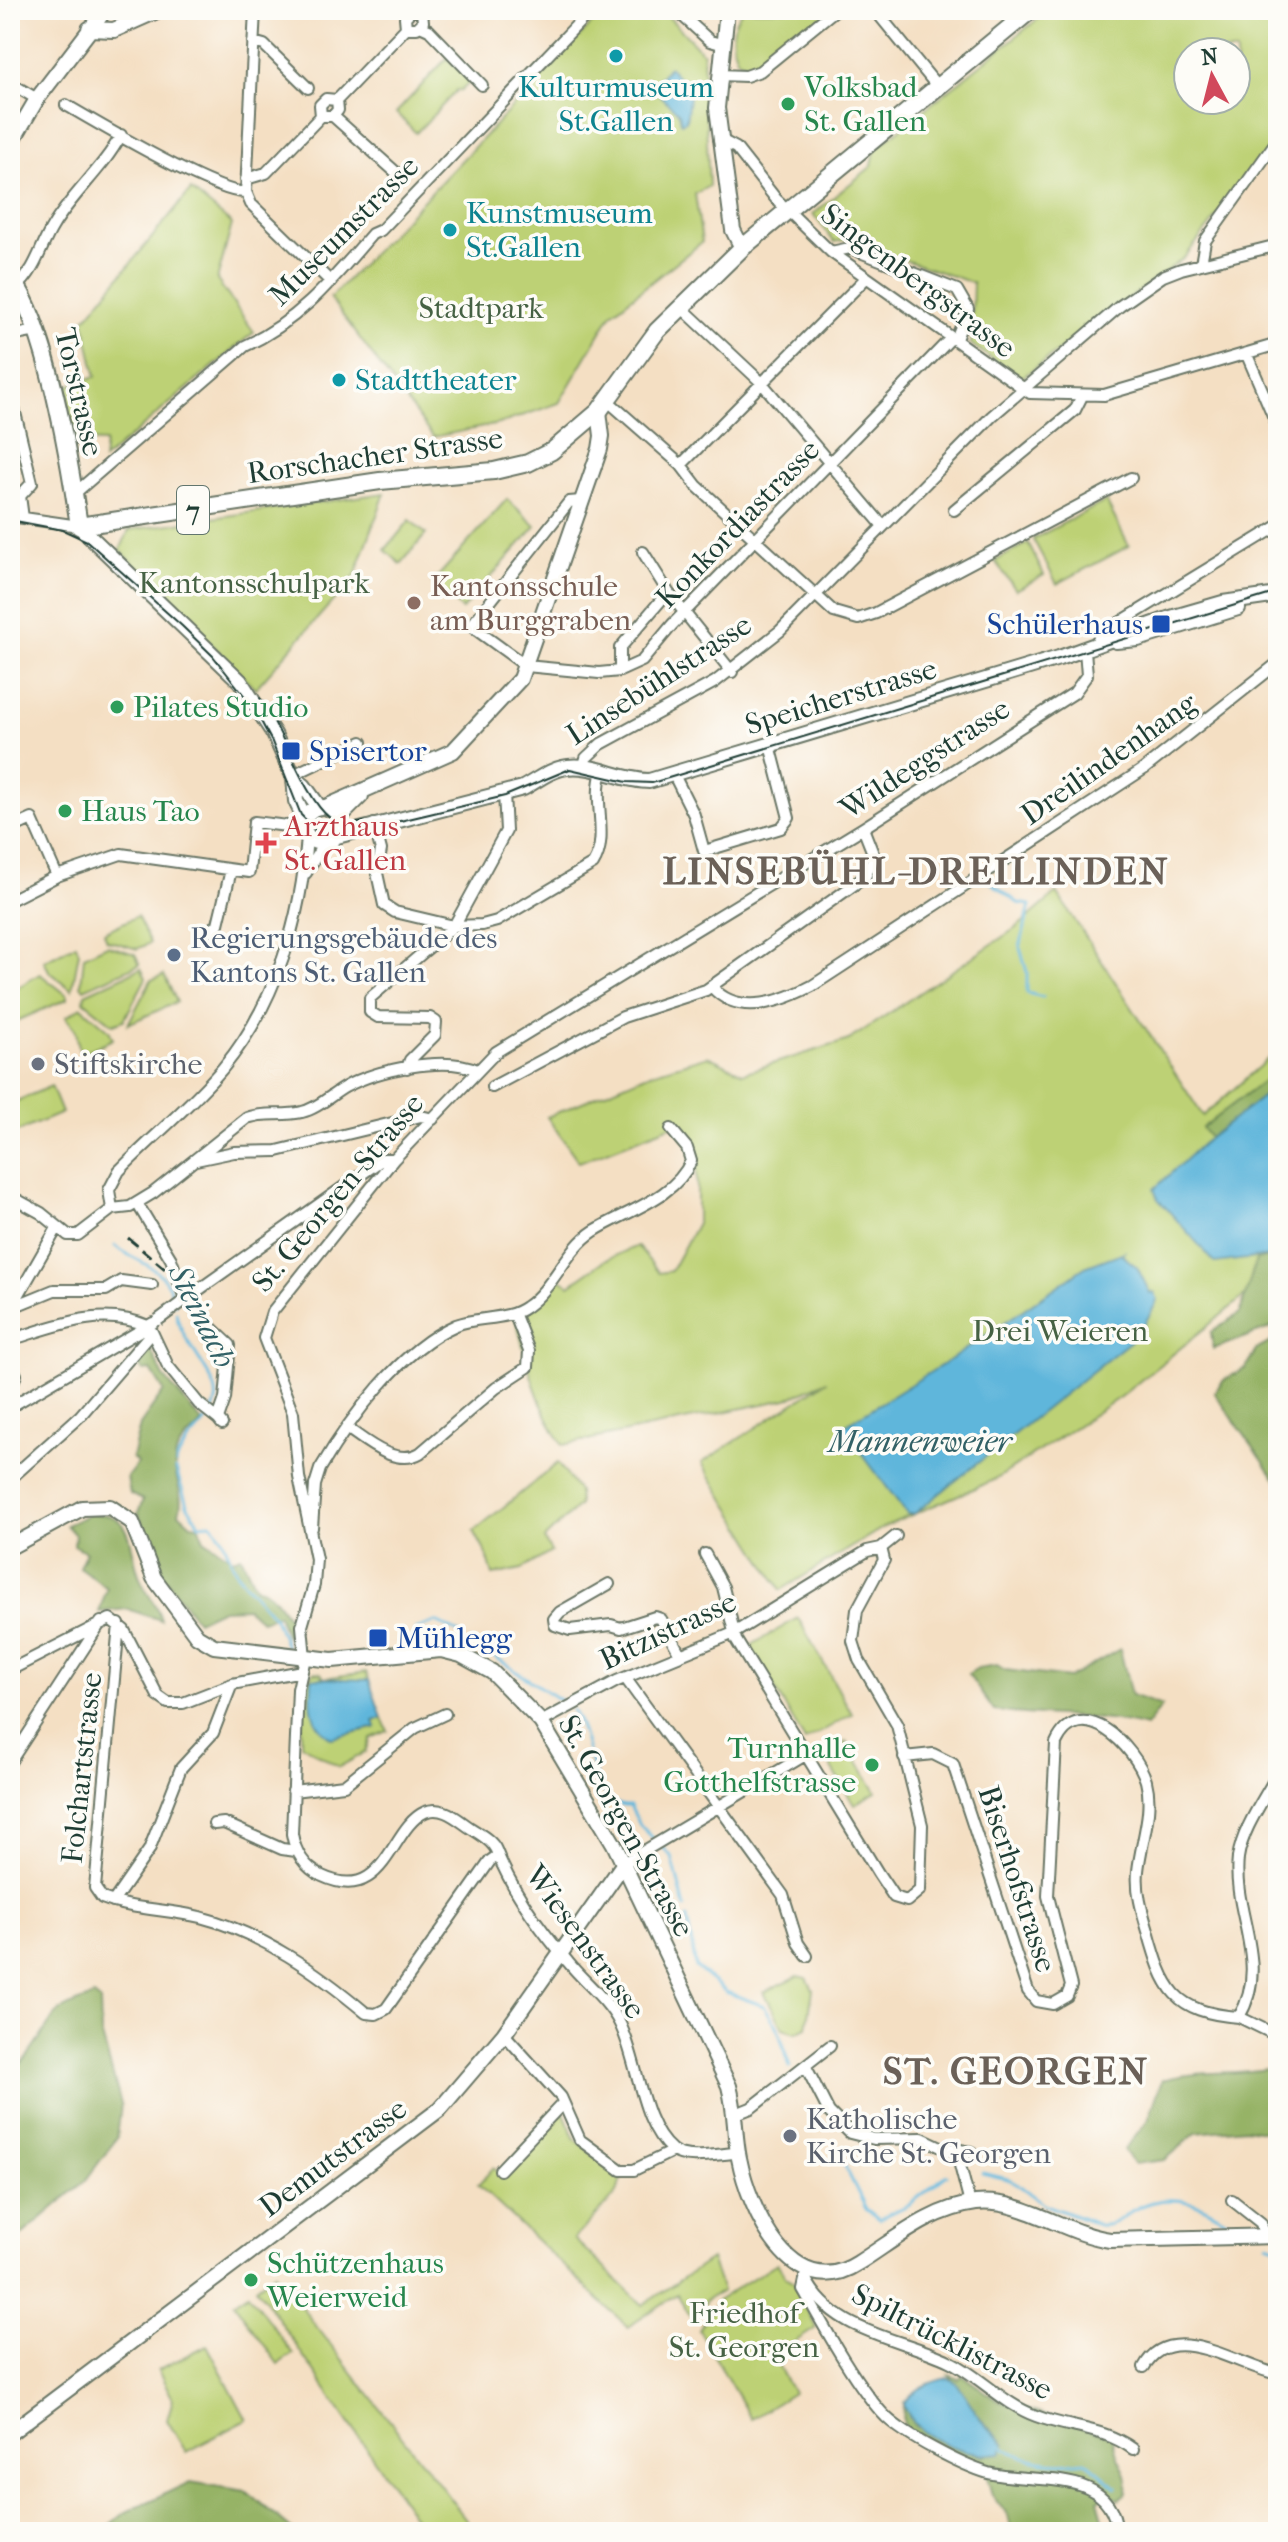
<svg xmlns="http://www.w3.org/2000/svg" width="1288" height="2542" font-family="'IM FELL French Canon',serif">
<style>
.green{fill:#bdd174;stroke:#6e8754;stroke-width:2;fill-rule:evenodd}
.forest{fill:#96b366;stroke:#5a784d;stroke-width:2}
.water{fill:#5eb6db;stroke:#3e7a88;stroke-width:2}
.lines{fill:none;stroke-linecap:round;stroke-linejoin:round}
.stream{stroke:#5eb6db;stroke-width:3}
.minor-casing{stroke:#6a7666;stroke-width:14}
.tertiary-casing{stroke:#6a7666;stroke-width:18}
.secondary-casing{stroke:#6a7666;stroke-width:18}
.primary-casing{stroke:#6a7666;stroke-width:20}
.minor{stroke:#fff;stroke-width:10}
.tertiary{stroke:#fff;stroke-width:14}
.secondary{stroke:#fff;stroke-width:14}
.primary{stroke:#fff;stroke-width:16}
.tram{stroke:#1f3d34;stroke-width:2}
.rail{stroke:#1f3d34;stroke-width:3;stroke-dasharray:12 6;stroke-linecap:butt}
.minor-bridge-casing{stroke:#6a7666;stroke-width:14;stroke-linecap:butt}
.minor-bridge{stroke:#fff;stroke-width:10}
.culture-dot{fill:#0f9aa8;stroke:#fdfcf7;stroke-width:3}
.leisure-dot{fill:#2e9e5b;stroke:#fdfcf7;stroke-width:3}
.education-dot{fill:#8d6e63;stroke:#fdfcf7;stroke-width:3}
.transit-dot{fill:#1a4fb4;stroke:#fdfcf7;stroke-width:3}
.health-dot{fill:#e0444e;stroke:#fdfcf7;stroke-width:3}
.service-dot{fill:#5c6f8a;stroke:#fdfcf7;stroke-width:3}
.worship-dot{fill:#6b7280;stroke:#fdfcf7;stroke-width:3}
.labels{text-anchor:middle;dominant-baseline:central;stroke-width:7;stroke-linejoin:round;paint-order:stroke}
.shield{fill:#fdfcf7;stroke:#62766e;stroke-width:2}
.shield-label{font-size:28px;font-weight:bold;fill:#1f3d34}
.culture-label{font-size:30px;fill:#0d838f;stroke:#fdfcf7;text-anchor:start}
.leisure-label{font-size:30px;fill:#27864d;stroke:#fdfcf7;text-anchor:start}
.street-label{font-size:30px;fill:#1f3d34;stroke:#fdfcf7}
.park-label{font-size:30px;fill:#466244;stroke:#fdfcf7}
.education-label{font-size:30px;fill:#785e54;stroke:#fdfcf7;text-anchor:start}
.transit-label{font-size:30px;fill:#164399;stroke:#fdfcf7;text-anchor:start}
.health-label{font-size:30px;fill:#be3a42;stroke:#fdfcf7;text-anchor:start}
.service-label{font-size:30px;fill:#4e5e75;stroke:#fdfcf7;text-anchor:start}
.worship-label{font-size:30px;fill:#5b616d;stroke:#fdfcf7;text-anchor:start}
.water-label{font-size:32px;font-style:italic;fill:#326166;stroke:#fdfcf7}
.district-label{font-size:38px;font-weight:bold;letter-spacing:2px;fill:#6b6158;stroke:#fdfcf7}
</style>
<rect width="100%" height="100%" fill="#fdfcf7"/>
<filter id="ink" filterUnits="userSpaceOnUse"><feTurbulence type="fractalNoise" baseFrequency=".0125" numOctaves="2"/><feDisplacementMap in="SourceGraphic" scale="16" xChannelSelector="R" yChannelSelector="G"/><feConvolveMatrix kernelMatrix="1 2 1 2 8 2 1 2 1" color-interpolation-filters="sRGB"/></filter>
<filter id="wash" filterUnits="userSpaceOnUse"><feTurbulence type="fractalNoise" baseFrequency=".006" numOctaves="4" result="noise"/><feDisplacementMap in="SourceGraphic" scale="32" xChannelSelector="R" yChannelSelector="G"/><feGaussianBlur stdDeviation="1.8" result="paint"/><feColorMatrix in="noise" values="0 0 0 0 0 0 0 0 0 0 0 0 0 0 0 0 0 1.4 0 .05"/><feComposite in="paint" operator="in"/></filter>
<g filter="url(#wash)">
<rect width="100%" height="100%" fill="#f4dfc3"/>
<path class="green" d="M605 10H662L703 53 709 186 695 194 702 242 612 313 559 403 499 424 433 437 330 298Z
M743 10H831L754 67 739 61C729 46 731 22 743 10Z
M1049 10H1278V140L1184 258 1020 379 971 344 973 283 845 240 834 242 813 214 872 166 875 149ZM1188 52H1236V100H1188Z
M447 58 471 81 461 91 457 90 416 133 396 113Z
M191 190 232 224 217 280 254 332 103 460 105 442 68 441 59 389 96 376 84 320Z
M385 493 355 576 255 689 120 550 129 530Z
M507 499 536 526 462 610 432 583Z
M1106 501 1129 546 1057 584 1033 539Z
M410 520 426 534 401 564 385 550Z
M1028 543 1044 575 1016 590 995 561Z
M1057 893 1203 1116 1278 1050V1269L1120 1397 998 1478 886 1526 781 1590 702 1463 827 1381 787 1399 563 1445C537 1407 526 1359 515 1315L555 1276 570 1285 605 1260 637 1246 659 1273 671 1271 697 1223V1155L673 1125 579 1162 547 1117 648 1074 708 1056 743 1073 849 1040 1016 928Z
M137 916 150 943 137 949 107 940 104 932Z
M76 944 79 952 72 990 49 971 44 961Z
M107 945 135 954 140 964 84 989 81 985 84 956Z
M141 968 146 978 124 1020 113 1024 84 1001 85 994Z
M40 974 67 995V999L10 1024V992Z
M164 975 177 1002 128 1024 151 980Z
M82 1007 109 1030 113 1039 80 1054 76 1031 66 1017Z
M51 1086 62 1113 10 1135V1104Z
M558 1463 578 1491 579 1505 544 1539 551 1552 522 1569 493 1575 487 1555 474 1531Z
M798 1618 852 1714 805 1741 750 1646Z
M314 1672 321 1673 324 1678 366 1672 369 1680 339 1682 331 1738 375 1728 374 1721 382 1718 388 1731 371 1738 366 1752 339 1767 301 1744 302 1690Z
M846 1742 876 1792 854 1805 824 1754Z
M798 1976 807 1978 813 1990 807 2027 795 2033 783 2028 764 1992Z
M564 2113 575 2139 622 2175 617 2193 574 2239 643 2305 711 2259 722 2291 706 2300 694 2322 677 2294 628 2327 478 2185 493 2168 502 2175 556 2115Z
M777 2263 786 2277 793 2281 816 2328 773 2356 793 2393 751 2419 699 2330 718 2300Z
M275 2273 476 2532H424L256 2287Z
M248 2293 293 2354 278 2364 234 2303Z
M207 2345 247 2420 186 2452 167 2420 173 2399 158 2370Z"/>
<path class="forest" d="M1278 1070V1085L1210 1138 1202 1128Z
M1278 1255V1325L1213 1349 1211 1332 1240 1313 1256 1260Z
M1278 1338V1482L1214 1392 1224 1380 1246 1368 1256 1350Z
M149 1347 164 1377 202 1422C195 1433 182 1439 177 1451 169 1473 186 1492 179 1513L191 1524 198 1525 204 1539 233 1559 241 1556 256 1588C275 1590 280 1612 294 1624L293 1639 286 1636 278 1614 262 1621 247 1608 222 1609 197 1621 162 1573 138 1513 143 1500 130 1494 127 1477 138 1463 132 1458 140 1425 164 1391 151 1370 143 1371 138 1364Z
M90 1514C138 1511 127 1548 141 1580 146 1594 158 1605 161 1620L127 1609 99 1612 107 1588 79 1567 86 1552 74 1545 75 1535 66 1525Z
M1120 1649 1131 1695 1162 1706 1146 1727C1096 1714 1045 1718 994 1711L968 1674 978 1668 997 1665 1005 1670 1069 1678Z
M94 1996 100 2001 101 2033 121 2104 117 2138 85 2181 10 2245V2073C32 2057 38 2038 54 2017 63 2005 81 2003 94 1996Z
M1278 2067V2133L1245 2128 1196 2133 1165 2160 1134 2164 1124 2150 1149 2118 1162 2080C1200 2069 1239 2076 1278 2067Z
M949 2375 959 2379 962 2375 999 2401 1113 2437C1114 2461 1130 2466 1127 2493L1119 2499 1109 2494 1098 2500 1107 2532H1012L1008 2516 992 2495 984 2465 907 2431 903 2421 904 2404 915 2426 974 2453 983 2456 1005 2444 984 2423Z
M190 2482 246 2491 295 2532H102L126 2512Z"/>
<path class="water" d="M669 67 690 90 686 121 681 123 679 113 651 87Z
M1278 1085V1255L1215 1263 1158 1199 1154 1189 1202 1144Z
M1124 1252 1122 1255 1137 1267 1150 1293 1154 1292 1158 1300 1138 1335 914 1514H907L842 1427 950 1360 1085 1267Z
M312 1678 369 1680 382 1718 374 1721 376 1727 331 1738C309 1723 310 1703 312 1678Z
M948 2378 957 2383 984 2424 1005 2444 1001 2453C969 2458 913 2438 904 2404 913 2389 932 2381 948 2378Z"/>
<g class="lines">
<path class="stream" d="M989 881 1018 903 1030 905 1020 948 1027 972V993L1043 997
M115 1246C142 1266 166 1265 175 1304
M176 1464C182 1438 210 1427 216 1401 221 1379 180 1342 176 1312
M176 1469 187 1505 199 1524 211 1523 222 1537 237 1574 275 1618 286 1647
M416 1629 436 1622 459 1633
M471 1641 567 1705
M572 1710C590 1732 590 1809 630 1806L640 1825 672 1857 685 1908
M687 1918 696 1967 726 1992 764 2006 777 2026 790 2067
M836 2148 866 2209 879 2219 910 2204 947 2175
M982 2173 1012 2180 1044 2204 1099 2225C1113 2227 1122 2217 1133 2210 1174 2188 1206 2205 1240 2229
M1267 2243 1278 2247
M1003 2447C1031 2463 1055 2465 1086 2461L1117 2487"/>
</g>
</g>
<g filter="url(#ink)">
<g class="lines">
<defs>
<path id="minor" d="M255 10 246 192 251 204 331 282
M676 10 710 41 721 44
M875 10 937 86
M411 11H422L423 22 417 28H406L405 17Z
M420 26 429 30 482 85
M253 42 264 45 308 88
M719 75 746 76 760 71 835 10
M10 83 37 99
M337 100 406 28
M66 105C97 123 218 195 246 192
M333 116 399 175
M719 139 736 148 776 199 831 252 1030 393 1104 395 1278 344
M246 179 266 173 321 116H333L338 110 337 100 326 99 320 105 321 116
M831 252 850 248 957 290 968 309 956 339
M1201 264 1205 241 1278 139
M18 286C37 268 40 247 53 226 73 193 103 169 121 135
M680 306 761 382 883 526
M10 336 37 331
M1247 355 1278 427
M10 392 32 483 20 496 23 518
M608 401 681 465 697 486 834 612 858 619 876 613 1131 478
M681 465 866 278
M74 494 245 346C300 321 334 278 372 234L381 230 591 10
M581 501 569 502 471 626 526 666 599 673 620 671 642 661 672 625 952 337
M954 510 1075 410 1082 396
M10 516 79 526
M643 552 668 592 732 672
M1099 645 1098 639 1106 631 1278 526
M620 671V648L668 592
M584 766 586 758 601 744 715 682 780 631 992 416 1120 306 1163 276 1181 269 1278 245
M293 775 362 742
M674 775 694 815 704 851 708 850 781 828 789 818 770 745
M374 824 381 850 377 873 384 905 395 912 454 926 482 925 497 921 593 864C610 837 592 801 602 772
M10 829 32 819 57 876
M306 873 324 843
M10 900 57 876 121 854 249 872 254 822 304 828
M203 936 218 924 231 870
M712 987C738 1017 781 1002 812 986L1144 769 1278 663
M407 1068 410 1060 435 1035 436 1022 430 1018 378 1017 370 1012V998L454 926 506 831 504 793
M492 1087 623 1017 706 990 865 877 874 856 863 828
M196 1160 234 1152 277 1151 421 1116 433 1119
M10 1196 41 1213 68 1235H78L112 1209 130 1207 153 1193 247 1118C266 1111 283 1117 302 1112 317 1109 331 1095 345 1087 376 1070 445 1055 477 1070
M137 1203 171 1259 183 1293 200 1317 230 1345 225 1399 218 1419 222 1424
M112 1209 109 1190 119 1171C153 1136 192 1105 223 1068 276 1004 302 917 307 835
M204 1286 383 1159H394
M10 1303 18 1296 57 1228
M10 1308 54 1290H106L121 1281 152 1285
M152 1332 168 1366 199 1404 218 1419
M10 1340C56 1326 100 1306 148 1326
M10 1363 16 1375 10 1388
M10 1407 153 1323
M347 1428C367 1442 396 1467 420 1453L496 1388 528 1367 529 1351 515 1315
M10 1479 80 1416 152 1332 148 1326
M312 1528 315 1485 320 1469C350 1418 401 1349 456 1325 478 1316 507 1321 526 1307 554 1288 566 1249 594 1231 626 1211 675 1198 691 1161L687 1148 671 1129
M705 1554 723 1587 736 1640 878 1873 894 1897 907 1901 920 1890 922 1825 897 1725 859 1660 853 1641 857 1610 884 1560 881 1548
M609 1584 560 1612 554 1619 555 1625 570 1630 611 1625 621 1628 655 1617 661 1619 680 1654
M119 1624 95 1888 102 1898C133 1910 168 1909 200 1917 262 1933 317 1972 366 2013L376 2014 386 2009 490 1861 497 1856
M10 1670 110 1619 124 1630 158 1696 168 1703H183L232 1684 302 1671
M626 1679 783 1895 798 1943 807 1956
M541 1722 617 1681 734 1633 867 1551 881 1548 896 1536
M904 1757 933 1754 953 1764 1028 1991 1036 2001 1053 2004 1067 1996 1071 1986 1048 1896 1056 1743C1080 1691 1136 1747 1146 1781 1154 1811 1141 1841 1138 1871 1136 1892 1142 1911 1148 1931 1164 1989 1173 2012 1239 2017 1271 1963 1232 1914 1238 1858 1242 1829 1265 1798 1278 1773
M10 1762 101 1622
M293 1791 344 1785 415 1728 445 1714
M214 1824 224 1823 282 1849 296 1851
M624 1863 807 1754
M113 1902 149 1850 181 1768 213 1733 232 1684
M1239 2017 1278 2036
M504 2034 561 2097 580 2140 621 2170H634L673 2151
M806 2067 829 2112 850 2133 874 2139 922 2138 941 2147 972 2152
M736 2114 751 2108 830 2046
M956 2150 970 2204
M738 2153C721 2153 687 2162 672 2150 640 2124 638 2057 619 2022 607 1999 584 1982 568 1962 539 1928 512 1891 496 1850 492 1840 478 1833 469 1827 456 1818 442 1805 425 1812 390 1827 386 1906 322 1876 305 1868 295 1852 292 1834L298 1689 305 1658 302 1626 314 1585 316 1559 299 1477 293 1413 264 1338 272 1312 394 1159 496 1052 863 828 1074 693 1087 675 1085 650
M500 2170 562 2104
M1232 2200 1261 2223 1264 2236
M807 2270 803 2289C823 2325 858 2389 886 2417 906 2436 961 2465 988 2473 1034 2485 1112 2466 1117 2532
M805 2277C831 2333 902 2338 949 2361 980 2376 1003 2404 1036 2416 1070 2429 1103 2427 1133 2449
M1144 2367C1171 2317 1241 2368 1278 2374"/>
<path id="tertiary" d="M326 807 453 751 520 679 600 449 602 436 599 411
M339 818 361 796
M10 1547 82 1508 110 1507 132 1522 154 1578 197 1636 214 1646 332 1660 441 1650 461 1655 492 1672 541 1722 614 1844 729 2086C736 2111 734 2134 739 2158 749 2209 792 2306 858 2263 896 2239 930 2209 976 2203 1022 2198 1065 2234 1110 2240L1278 2236
M10 2433 440 2109 504 2034 624 1863"/>
<path id="secondary" d="M727 10 717 108 733 230 742 248
M89 29 114 30 159 10
M10 145 37 99 105 10
M79 526 240 681 274 734 294 778 296 801 305 820
M1116 641 1138 639 1238 608
M294 778 304 786 319 807
M304 825a18 18 0 1 1 36 0a18 18 0 1 1-36 0Z
M337 836 523 788C536 781 548 771 562 768 591 761 619 781 649 781L1059 658 1171 618 1223 603 1278 595"/>
<path id="primary" d="M10 276C47 323 70 464 79 526L380 481 494 471 528 463 552 451 599 411 657 331 742 248 1031 10"/>
</defs>
<use href="#minor" class="minor-casing"/>
<use href="#tertiary" class="tertiary-casing"/>
<use href="#secondary" class="secondary-casing"/>
<use href="#primary" class="primary-casing"/>
<use href="#minor" class="minor"/>
<use href="#tertiary" class="tertiary"/>
<use href="#secondary" class="secondary"/>
<use href="#primary" class="primary"/>
<path class="tram" d="M10 520 63 530 87 541 182 626 213 656 254 708 272 742 301 815 315 829 337 836 505 796 570 769 627 782 652 783 1278 592
M260 698C281 726 306 801 329 817 340 825 352 825 365 822"/>
<path class="rail" d="M128 1238 170 1273"/>
<defs>
<path id="minor-bridge" d="M158 1320 204 1286"/>
</defs>
<use href="#minor-bridge" class="minor-bridge-casing"/>
<use href="#minor-bridge" class="minor-bridge"/>
</g>
</g>
<g class="culture-dot">
<circle cx="616" cy="56" r="8"/>
<circle cx="450" cy="230" r="8"/>
<circle cx="339" cy="380" r="8"/>
</g>
<g class="leisure-dot">
<circle cx="788" cy="104" r="8"/>
<circle cx="117" cy="707" r="8"/>
<circle cx="65" cy="811" r="8"/>
<circle cx="872" cy="1765" r="8"/>
<circle cx="251" cy="2280" r="8"/>
</g>
<circle class="education-dot" cx="414" cy="603" r="8"/>
<g class="transit-dot">
<rect x="1151" y="614" width="20" height="20" rx="4"/>
<rect x="281" y="741" width="20" height="20" rx="4"/>
<rect x="368" y="1628" width="20" height="20" rx="4"/>
</g>
<path class="health-dot" d="M262 831h8v8h8v8h-8v8h-8v-8h-8v-8h8z"/>
<circle class="service-dot" cx="174" cy="955" r="8"/>
<g class="worship-dot">
<circle cx="38" cy="1064" r="8"/>
<circle cx="790" cy="2136" r="8"/>
</g>
<g class="labels">
<rect class="shield" x="177" y="486" width="32" height="48" rx="6"/>
<g class="shield-label">
<text x="193" y="510">7</text>
</g>
<g class="culture-label">
<text x="616" y="87" text-anchor="middle">Kulturmuseum<tspan x="616" dy="34">St.Gallen</tspan></text>
<text x="466" y="213">Kunstmuseum<tspan x="466" dy="34">St.Gallen</tspan></text>
<text x="355" y="380">Stadttheater</text>
</g>
<g class="leisure-label">
<text x="804" y="87">Volksbad<tspan x="804" dy="34">St. Gallen</tspan></text>
<text x="133" y="707">Pilates Studio</text>
<text x="81" y="811">Haus Tao</text>
<text x="856" y="1748" text-anchor="end">Turnhalle<tspan x="856" dy="34">Gotthelfstrasse</tspan></text>
<text x="267" y="2263">Schützenhaus<tspan x="267" dy="34">Weierweid</tspan></text>
</g>
<g class="street-label">
<text transform="translate(344 231) rotate(-45)">Museumstrasse</text>
<text transform="translate(918 281) rotate(37)">Singenbergstrasse</text>
<text transform="translate(79 392) rotate(77)">Torstrasse</text>
<text transform="translate(375 456) rotate(-8)">Rorschacher Strasse</text>
<text transform="translate(738 524) rotate(-46)">Konkordiastrasse</text>
<text transform="translate(659 680) rotate(-33)">Linsebühlstrasse</text>
<text transform="translate(841 697) rotate(-17)">Speicherstrasse</text>
<text transform="translate(925 759) rotate(-33)">Wildeggstrasse</text>
<text transform="translate(1109 759) rotate(-35)">Dreilindenhang</text>
<text transform="translate(338 1193) rotate(-50)">St. Georgen-Strasse</text>
<text transform="translate(668 1631) rotate(-25)">Bitzistrasse</text>
<text transform="translate(82 1768) rotate(-84)">Folchartstrasse</text>
<text transform="translate(626 1826) rotate(61)">St. Georgen-Strasse</text>
<text transform="translate(1017 1879) rotate(72)">Biserhofstrasse</text>
<text transform="translate(585 1942) rotate(54)">Wiesenstrasse</text>
<text transform="translate(333 2158) rotate(-37)">Demutstrasse</text>
<text transform="translate(952 2342) rotate(27)">Spiltrücklistrasse</text>
</g>
<g class="park-label">
<text x="481" y="308">Stadtpark</text>
<text x="254" y="583">Kantonsschulpark</text>
<text x="1060" y="1331">Drei Weieren</text>
<text x="744" y="2313">Friedhof<tspan x="744" dy="34">St. Georgen</tspan></text>
</g>
<g class="education-label">
<text x="430" y="586">Kantonsschule<tspan x="430" dy="34">am Burggraben</tspan></text>
</g>
<g class="transit-label">
<text x="1143" y="624" text-anchor="end">Schülerhaus</text>
<text x="309" y="751">Spisertor</text>
<text x="396" y="1638">Mühlegg</text>
</g>
<g class="health-label">
<text x="284" y="826">Arzthaus<tspan x="284" dy="34">St. Gallen</tspan></text>
</g>
<g class="service-label">
<text x="190" y="938">Regierungsgebäude des<tspan x="190" dy="34">Kantons St. Gallen</tspan></text>
</g>
<g class="worship-label">
<text x="54" y="1064">Stiftskirche</text>
<text x="806" y="2119">Katholische<tspan x="806" dy="34">Kirche St. Georgen</tspan></text>
</g>
<g class="water-label">
<text transform="translate(202 1316) rotate(63)">Steinach</text>
<text x="920" y="1441">Mannenweier</text>
</g>
<g class="district-label">
<text x="916" y="871">LINSEBÜHL-DREILINDEN</text>
<text x="1016" y="2071">ST. GEORGEN</text>
</g>
</g>
<rect width="1288" height="2542" fill="none" stroke="#fdfcf7" stroke-width="40"/>
<g transform="translate(1212 76) rotate(353)"><circle r="38" fill="#fdfcf7" stroke="#a4b0a9" stroke-width="2"/>
<path d="M0-6L14 30L0 20L-14 30Z" fill="#d1495b"/>
<text y="-12" font-size="22" font-weight="bold" text-anchor="middle" fill="#1f3d34">N</text>
</g>
</svg>
